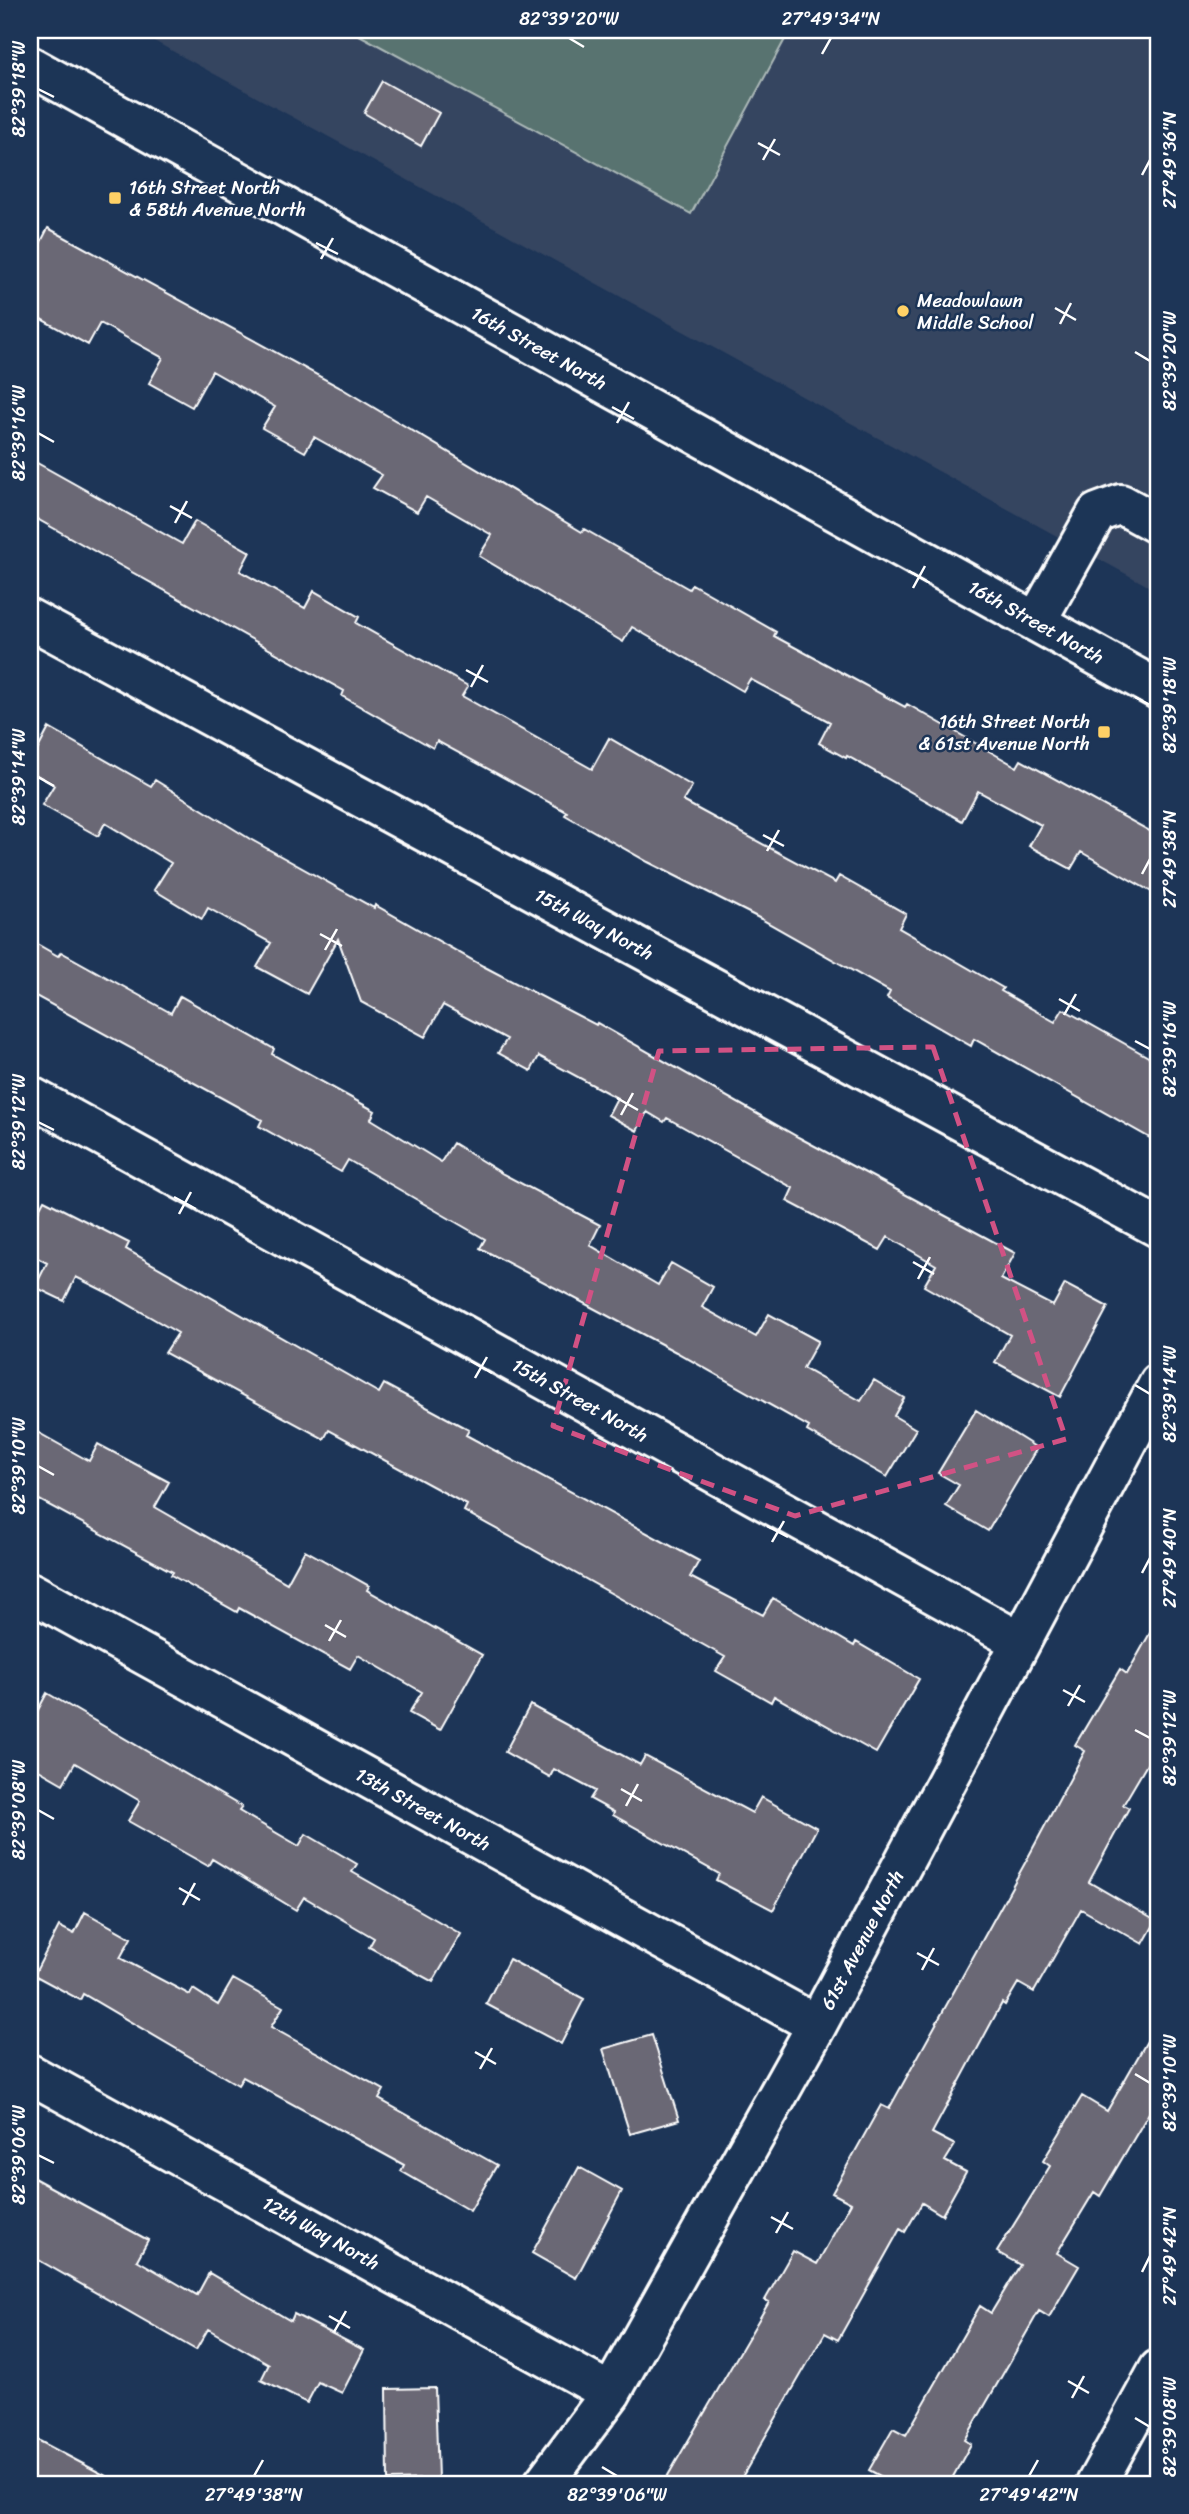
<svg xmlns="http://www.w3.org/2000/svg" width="1189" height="2514" font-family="Sriracha,sans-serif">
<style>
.built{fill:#344460}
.green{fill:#597370;stroke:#acb9b8;stroke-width:2}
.building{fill:#6a6775;stroke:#fff;stroke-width:2}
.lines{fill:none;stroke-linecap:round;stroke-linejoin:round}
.minor-casing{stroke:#fff;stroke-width:44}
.minor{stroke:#1d3557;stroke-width:38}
.marked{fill:none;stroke:#d15284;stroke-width:5;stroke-dasharray:14 9;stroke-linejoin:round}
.ticks{fill:none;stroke:#fff;stroke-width:2.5}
.poi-dot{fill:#ffd166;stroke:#1d3557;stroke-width:2.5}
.labels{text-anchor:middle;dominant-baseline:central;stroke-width:5;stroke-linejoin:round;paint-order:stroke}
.poi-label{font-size:19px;fill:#fff;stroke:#1d3557;text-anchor:start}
.street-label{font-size:19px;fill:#fff;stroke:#1d3557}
.neatline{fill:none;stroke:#fff;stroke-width:2.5}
.ticks-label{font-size:18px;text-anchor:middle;fill:#fff}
</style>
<rect width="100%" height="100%" fill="#1d3557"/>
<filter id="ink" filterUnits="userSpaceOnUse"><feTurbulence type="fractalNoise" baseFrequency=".0143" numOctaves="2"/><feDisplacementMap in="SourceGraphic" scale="14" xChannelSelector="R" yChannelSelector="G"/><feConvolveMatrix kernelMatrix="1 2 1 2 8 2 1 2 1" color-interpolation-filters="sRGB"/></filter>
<g filter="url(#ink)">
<path class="built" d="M134 30H1159V592Z"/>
<path class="green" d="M350 30H790L691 214Z"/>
<path class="building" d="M382 81 439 113 421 146 364 113Z
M48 228 341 388 582 532 584 529 689 589 692 584 776 632 774 636 905 707 907 704 1017 767 1021 760 1159 836V896L1081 852 1071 869 1029 846 1041 825 978 791 962 821 847 756 846 758 819 743 830 722 750 679 743 691 632 627 623 642 479 556 492 535 426 497 417 512 373 488 382 475 314 437 305 452 262 428 275 407 212 371 192 407 149 383 163 358 100 323 88 345 30 313V263Z
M30 459 182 544 195 521 250 552 240 571 305 608 314 591 359 617 356 623 468 686 462 696 592 769 609 738 692 786 683 801 835 883 839 876 906 914 899 928 1003 988 1001 991 1055 1022 1063 1009 1159 1063V1143L974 1039 971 1046 887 998 890 992 761 919 648 862 565 815 567 812 437 741 433 748 342 696 344 691 30 515Z
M49 728 151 786 155 780 250 839 374 908 375 905 483 966 596 1025 597 1023 798 1137 1015 1253 1001 1279 1053 1306 1065 1284 1108 1307 1060 1397 995 1362 1010 1335 924 1286 936 1265 888 1237 880 1250 787 1201 793 1188 667 1118 664 1122 647 1112 637 1131 608 1115 617 1098 539 1056 531 1071 498 1053 507 1039 443 1005 425 1037 361 1002 338 939 307 994 257 967 271 943 208 908 202 919 154 890 171 863 105 823 98 836 42 805 54 785 30 771V764Z
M30 940 58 956 61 952 171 1013 180 996 274 1049 272 1054 375 1111 371 1119 441 1162 453 1143 503 1174 600 1225 590 1245 658 1285 671 1263 713 1287 702 1307 756 1337 769 1314 818 1341 803 1368 861 1401 874 1380 904 1398 894 1416 916 1429 887 1477 807 1431 809 1427 676 1352 480 1248 485 1239 348 1160 341 1172 259 1126 262 1120 30 993Z
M44 1200 129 1243 126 1249 379 1393 384 1384 469 1430 466 1435 699 1561 690 1577 763 1615 773 1598 854 1646 856 1642 919 1679 876 1753 774 1696 771 1702 716 1671 725 1657 464 1511 467 1505 329 1430 324 1439 165 1353 178 1333 110 1294 76 1277 64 1301 35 1287 47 1263 30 1254V1227Z
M976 1410 1037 1448 988 1531 946 1506 959 1485 938 1473Z
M30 1428 89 1461 98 1444 169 1482 155 1507 287 1583 305 1550 369 1586 367 1590 482 1655 440 1730 409 1713 422 1692 358 1655 350 1669 239 1608 237 1612 171 1575 173 1572 30 1495Z
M1159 1617V1744L1123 1805 1129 1808 1089 1882 1156 1921 1143 1944 1081 1909 1034 1992 1018 1983 1005 2005 1002 2003 932 2133 955 2145 945 2161 966 2172 942 2215 922 2203 905 2232 900 2229 838 2340 825 2333 738 2484H663L769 2302 765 2300 793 2251 817 2264 851 2203 832 2193 881 2105 889 2109 1025 1863 1085 1751 1075 1745 1120 1669 1127 1674Z
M47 1693 242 1807 239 1811 299 1846 306 1834 357 1864 352 1872 461 1934 433 1982 369 1947 374 1938 304 1897 296 1910 212 1859 208 1866 128 1821 140 1801 75 1763 63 1784 30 1765V1725Z
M530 1705 640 1765 645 1756 752 1813 761 1797 817 1828 773 1910 716 1880 719 1874 613 1815 614 1812 590 1799 595 1791 554 1769 550 1777 505 1752Z
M85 1912 131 1938 120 1958 190 1995 193 1989 218 2005 233 1979 283 2007 271 2027 384 2090 379 2099 497 2165 470 2211 401 2171 404 2165 243 2077 238 2085 83 1994 80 2000 34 1975 59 1926 74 1934Z
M509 1959 584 1999 561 2044 486 2004Z
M1159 2020V2096L1100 2196 1094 2192 1057 2253 1079 2266 1049 2317 1039 2311 965 2440 971 2444 949 2484H895L869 2470 893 2428 906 2435 980 2306 991 2313 1020 2265 997 2252 1050 2166 1043 2161 1082 2096 1107 2111Z
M652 2035 679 2120 630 2134 603 2049Z
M579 2167 622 2191 576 2278 532 2253Z
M30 2176 148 2240 137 2260 197 2295 209 2273 291 2321 294 2314 364 2350 342 2393 318 2382 307 2403 261 2380 269 2364 208 2329 196 2350 30 2255Z
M435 2388 438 2479 388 2480 387 2389Z
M30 2436 121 2484H30Z"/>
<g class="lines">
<defs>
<path id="minor" d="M30 66 1159 690
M30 619 1159 1228
M1036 622 1097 513 1121 504 1159 525
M30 1096 1021 1642
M30 1592 817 2025
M30 2074 611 2393
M543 2484 611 2393 817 2025 1159 1383
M1096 2484 1159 2369"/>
</defs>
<use href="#minor" class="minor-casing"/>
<use href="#minor" class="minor"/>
</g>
</g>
<path class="marked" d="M933 1047 1066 1439 795 1516 553 1426 659 1051Z"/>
<path class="ticks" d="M569 38 584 47M822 54 831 38M38 89 54 97M758 143 780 155M763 160 775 139M1142 175 1150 160M316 243 338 254M321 259 333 238M1055 308 1076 320M1060 324 1071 303M1135 352 1150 361M612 407 634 419M617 423 629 402M38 433 54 442M170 506 192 518M175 523 187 501M909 571 930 583M913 588 925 566M466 670 488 682M471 687 483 665M1135 697 1150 705M38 777 54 786M763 835 784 846M767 851 779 830M1142 874 1150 859M320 934 342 946M325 950 337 929M1059 999 1080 1011M1064 1015 1076 994M1135 1041 1150 1049M617 1098 638 1110M621 1115 633 1093M38 1122 54 1130M174 1197 196 1209M179 1214 191 1192M913 1262 934 1274M918 1279 930 1257M471 1361 492 1373M475 1378 487 1357M1135 1385 1150 1394M38 1466 54 1475M767 1526 788 1537M772 1542 784 1521M1142 1573 1150 1558M325 1625 346 1637M329 1641 341 1620M1063 1690 1085 1702M1068 1706 1080 1685M1135 1730 1150 1738M621 1789 642 1801M626 1806 638 1784M38 1810 54 1819M179 1888 200 1900M183 1905 195 1883M917 1953 939 1965M922 1970 934 1948M475 2052 496 2064M480 2069 492 2048M1135 2074 1150 2083M38 2155 54 2163M771 2217 793 2229M776 2233 788 2212M1142 2272 1150 2256M329 2316 350 2328M334 2332 346 2311M1068 2381 1089 2393M1072 2398 1084 2376M1135 2418 1150 2427M602 2467 617 2476M254 2476 263 2460M1029 2476 1038 2460"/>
<g class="poi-dot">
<rect x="108" y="191" width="14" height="14" rx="3.5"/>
<circle cx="903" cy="311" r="7"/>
<rect x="1097" y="725" width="14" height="14" rx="3.5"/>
</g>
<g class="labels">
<g class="poi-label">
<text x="129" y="187">16th Street North<tspan x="129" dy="22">&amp; 58th Avenue North</tspan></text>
<text x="917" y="300">Meadowlawn<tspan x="917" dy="22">Middle School</tspan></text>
<text x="1090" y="721" text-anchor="end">16th Street North<tspan x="1090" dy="22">&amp; 61st Avenue North</tspan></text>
</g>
<g class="street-label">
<text transform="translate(539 348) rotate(29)">16th Street North</text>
<text transform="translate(1036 622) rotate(29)">16th Street North</text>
<text transform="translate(594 924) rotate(28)">15th Way North</text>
<text transform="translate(580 1400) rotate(29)">15th Street North</text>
<text transform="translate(423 1809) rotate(29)">13th Street North</text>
<text transform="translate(862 1940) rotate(-62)">61st Avenue North</text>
<text transform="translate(321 2233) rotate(29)">12th Way North</text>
</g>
</g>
<rect width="1189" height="2514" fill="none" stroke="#1d3557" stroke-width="77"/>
<rect x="38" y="38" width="1112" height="2438" class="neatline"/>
<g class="ticks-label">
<text x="569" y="25">82°39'20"W</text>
<text x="831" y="25">27°49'34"N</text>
<text transform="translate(19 89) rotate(-90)" y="6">82°39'18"W</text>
<text transform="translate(1170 160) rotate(-90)" y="6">27°49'36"N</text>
<text transform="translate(1170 361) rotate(-90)" y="6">82°39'20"W</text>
<text transform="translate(19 433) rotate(-90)" y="6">82°39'16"W</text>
<text transform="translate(1170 705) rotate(-90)" y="6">82°39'18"W</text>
<text transform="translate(19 777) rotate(-90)" y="6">82°39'14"W</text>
<text transform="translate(1170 859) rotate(-90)" y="6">27°49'38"N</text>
<text transform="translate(1170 1049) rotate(-90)" y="6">82°39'16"W</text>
<text transform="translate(19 1122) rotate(-90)" y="6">82°39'12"W</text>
<text transform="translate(1170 1394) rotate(-90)" y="6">82°39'14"W</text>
<text transform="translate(19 1466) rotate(-90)" y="6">82°39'10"W</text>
<text transform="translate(1170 1558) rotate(-90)" y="6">27°49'40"N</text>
<text transform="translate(1170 1738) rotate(-90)" y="6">82°39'12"W</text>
<text transform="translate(19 1810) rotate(-90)" y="6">82°39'08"W</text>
<text transform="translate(1170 2083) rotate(-90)" y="6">82°39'10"W</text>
<text transform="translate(19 2155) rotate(-90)" y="6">82°39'06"W</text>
<text transform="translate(1170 2256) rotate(-90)" y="6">27°49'42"N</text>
<text transform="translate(1170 2427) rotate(-90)" y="6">82°39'08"W</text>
<text x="254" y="2501">27°49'38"N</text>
<text x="617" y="2501">82°39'06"W</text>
<text x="1029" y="2501">27°49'42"N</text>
</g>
</svg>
